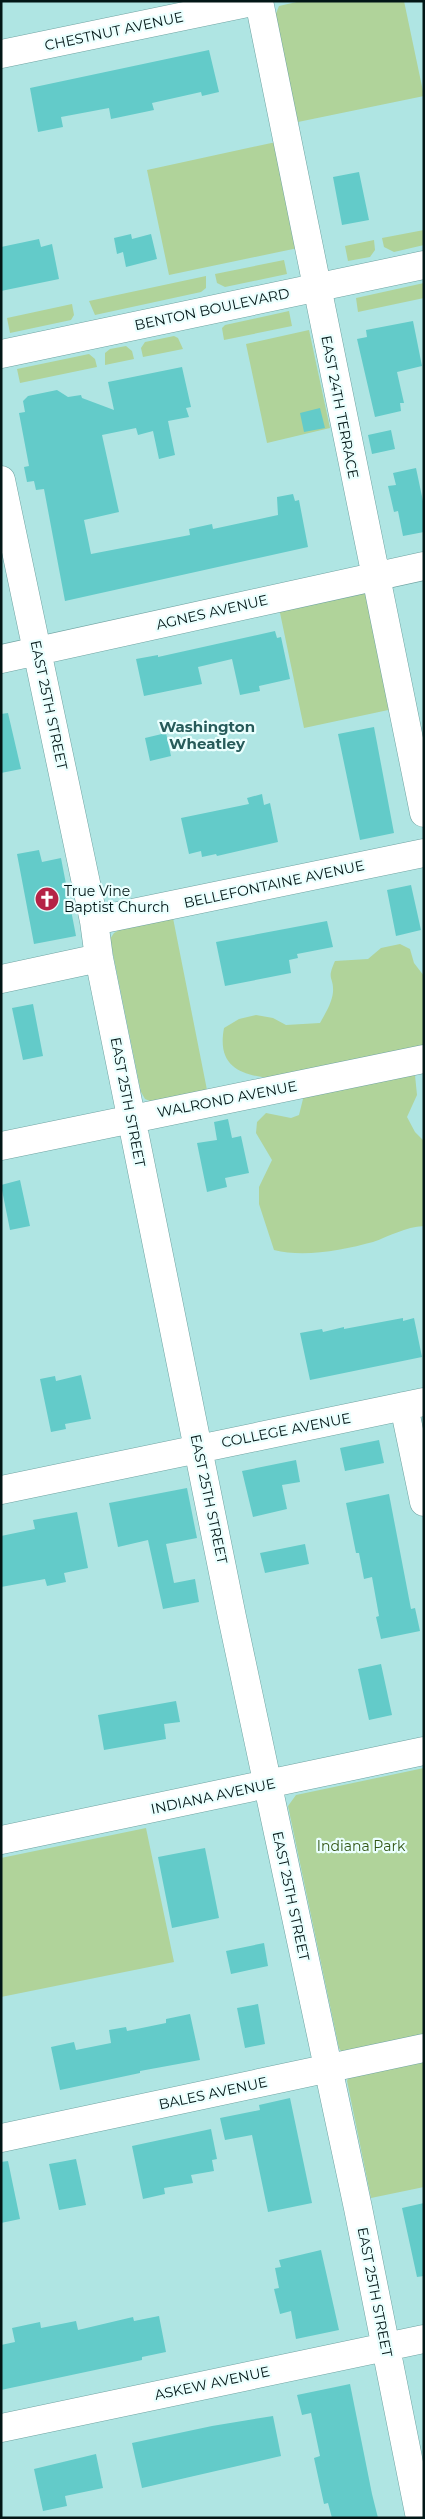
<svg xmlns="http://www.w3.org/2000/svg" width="425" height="2519" font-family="Montserrat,sans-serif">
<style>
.green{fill:#b0d39a}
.building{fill:#63cbc9}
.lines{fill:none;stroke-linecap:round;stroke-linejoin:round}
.minor-casing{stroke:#6fa3a2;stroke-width:29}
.minor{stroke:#fff;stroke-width:28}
.labels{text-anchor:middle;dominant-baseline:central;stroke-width:4.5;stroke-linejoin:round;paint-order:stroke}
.street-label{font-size:14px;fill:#021616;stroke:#eafffe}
.poi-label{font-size:14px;fill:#021616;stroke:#eafffe;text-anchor:start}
.park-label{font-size:14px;fill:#325514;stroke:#eafffe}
.neighbourhood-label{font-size:15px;font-weight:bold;fill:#275b5a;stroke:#eafffe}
</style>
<rect width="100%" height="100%" fill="#afe5e3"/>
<path class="green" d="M301 1H404L424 96 298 122 275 16 279 6Z
M276 142 298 248 169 275 147 170Z
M424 230V245L394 252 384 247 382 238Z
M374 240 375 250 370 257 348 261 345 246Z
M284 260 287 274 225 287 217 283 215 274Z
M206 276V288L201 292 95 315 89 301Z
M424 283V298L358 312 356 298Z
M72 304 74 315 71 320 10 333 7 318Z
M289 311 292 326 224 340 222 328 225 325Z
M309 330 330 428 267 443 246 344Z
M174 336 178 338 183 349 143 357 141 348 145 342Z
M126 346 132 351 134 359 105 365V353L110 349Z
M89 354 95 359 97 367 20 383 17 369Z
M366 591 393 709 304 728 279 608Z
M173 918 207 1090 150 1101 145 1099 141 1092 110 939 114 933 121 929Z
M400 944 410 949 414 963 424 976V1056L415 1075 417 1095 407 1117 415 1132 424 1141V1226C405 1227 390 1236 373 1242 343 1250 304 1258 274 1250L259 1204V1187L272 1160 256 1133 257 1122 266 1113 291 1118 299 1115 303 1099 298 1081C263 1076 214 1081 224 1028L239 1019 256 1015 273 1018 286 1025 320 1023C325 1014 332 1003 333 992 334 976 326 981 335 961L368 959 381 948Z
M424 1768V2039L343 2054 339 2048 288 1806 296 1795Z
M146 1828 174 1962 1 1997V1858Z
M424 2059V2187L371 2198 347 2081 349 2076Z"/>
<path class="building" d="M209 50 219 92 202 96 201 92 152 103 154 110 111 119 109 108 61 117 63 127 38 132 30 88Z
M359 172 369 220 342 225 333 177Z
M131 234 132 239 151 234 157 259 126 267 123 252 117 254 114 238Z
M39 239 41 247 52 244 59 279 1 291V247Z
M413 321 422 366 397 372 404 403H400L401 411 375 417 357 339 367 337 366 330Z
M182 367 191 407 186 408 189 417 168 421 175 455 159 459 153 431 138 435 136 428 102 435 119 512 84 520 91 554 190 535 189 529 212 524 213 529 278 515 277 497 293 494 295 501 299 500 308 547 65 601 44 489 36 490 34 481 27 482 24 467 29 466 19 413 25 412 23 401 28 396 57 390 68 397 81 395 82 398 114 410 108 382Z
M320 408 325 428 304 432 300 413Z
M391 430 395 449 372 454 368 435Z
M416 468 424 506V532L403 536 398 511 394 512 388 486 396 485 393 473Z
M275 631 277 638 281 637 290 679 259 686 260 691 240 695 232 659 198 667 202 684 144 696 136 659 158 655V657Z
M8 713 21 769 1 773V714Z
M374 727 394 833 360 840 338 734Z
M166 733 171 756 150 761 145 738Z
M262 794 264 805 270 803 278 842 217 856 216 854 202 857 201 851 189 854 181 818 249 804 247 798Z
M39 850 42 862 61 858 76 936 34 944 17 854Z
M411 885 421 930 396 936 387 890Z
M327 921 333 947 297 954 298 958 289 960 291 973 225 986 216 942Z
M33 1004 43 1056 23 1060 12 1008Z
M228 1119 232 1138 241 1136 249 1173 225 1178 227 1187 207 1192 197 1143 217 1140 214 1122Z
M20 1180 30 1226 10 1230 1 1185Z
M403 1318V1321L414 1318 422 1357 310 1380 300 1333 322 1329 323 1332 344 1327V1329Z
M81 1375 91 1419 65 1424 66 1429 51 1432 40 1379 55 1376 56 1381Z
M379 1440 384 1463 345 1471 340 1448Z
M296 1460 300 1482 282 1485 287 1509 253 1517 242 1471Z
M187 1488 197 1538 166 1544 174 1583 195 1579 199 1602 163 1609 148 1540 118 1547 109 1503Z
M389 1494 411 1609 415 1608 420 1631 381 1639 376 1617 379 1616 372 1577 364 1579 359 1553H356L346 1503Z
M77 1512 88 1568 64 1573 66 1582 47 1586 45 1579 1 1587V1536L35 1529 33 1520Z
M305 1544 309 1564 265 1573 260 1553Z
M381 1664 392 1715 369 1720 358 1669Z
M176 1701 180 1722 164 1724 166 1739 104 1750 98 1715Z
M205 1848 219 1918 172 1928 158 1857Z
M264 1943 268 1966 231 1974 226 1951Z
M258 2004 265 2044 245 2048 237 2008Z
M190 2014 200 2060 140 2071V2073L60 2090 51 2047 74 2042 76 2050 111 2043 109 2030 126 2027 127 2031 166 2023V2019Z
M290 2098 312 2203 268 2212 252 2135 225 2140 220 2118 260 2110 259 2105Z
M211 2129 217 2159 212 2160 214 2171 191 2175 193 2183 164 2188 165 2194 143 2199 132 2146Z
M76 2159 86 2205 59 2210 49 2164Z
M8 2161 20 2219 1 2223V2162Z
M424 2203V2276L417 2277 402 2208Z
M321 2250 339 2330 296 2339 291 2311 280 2314 274 2289 279 2288 275 2268 281 2267 279 2260Z
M159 2316 166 2352 142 2357V2360L1 2390V2345L15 2342 12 2328 40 2322 41 2328 76 2321 78 2330 133 2317 134 2321Z
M350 2384 372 2494 378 2518H332L328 2503 324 2504 314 2458 320 2456 311 2413 302 2415 297 2395Z
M273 2416 281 2456 142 2488 132 2443 212 2426Z
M96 2454 103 2488 65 2496 67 2506 43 2511 34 2469Z"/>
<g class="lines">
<defs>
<path id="minor" d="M259 1 424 813
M1 54 257 1
M1 354 424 265
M1 480 94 921 99 958 232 1617 358 2208 420 2518
M1 659 424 566
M94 921 424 853
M1 979 99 958
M1 1146 424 1059
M404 1406 424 1502
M1 1490 424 1402
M1 1840 424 1751
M1 2138 424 2048
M1 2428 424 2339"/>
</defs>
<use href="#minor" class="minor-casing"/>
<use href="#minor" class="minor"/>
</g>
<defs>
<symbol id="church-disc" viewBox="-11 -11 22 22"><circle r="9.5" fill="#b52346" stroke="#eafffe"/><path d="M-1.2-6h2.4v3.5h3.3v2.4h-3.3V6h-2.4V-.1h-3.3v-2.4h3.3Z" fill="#fff"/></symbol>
</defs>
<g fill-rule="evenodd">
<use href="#church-disc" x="33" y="885" width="28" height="28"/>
</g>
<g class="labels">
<g class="street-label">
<text transform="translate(114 31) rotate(-12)">CHESTNUT AVENUE</text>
<text transform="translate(212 309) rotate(-12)">BENTON BOULEVARD</text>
<text transform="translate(340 407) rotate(79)">EAST 24TH TERRACE</text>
<text transform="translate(212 612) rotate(-13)">AGNES AVENUE</text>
<text transform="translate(49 705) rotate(78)">EAST 25TH STREET</text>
<text transform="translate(274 884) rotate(-12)">BELLEFONTAINE AVENUE</text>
<text transform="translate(227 1099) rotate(-11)">WALROND AVENUE</text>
<text transform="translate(128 1102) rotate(79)">EAST 25TH STREET</text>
<text transform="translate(286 1430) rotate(-11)">COLLEGE AVENUE</text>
<text transform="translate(209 1499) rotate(78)">EAST 25TH STREET</text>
<text transform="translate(213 1796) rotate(-12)">INDIANA AVENUE</text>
<text transform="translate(291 1896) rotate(78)">EAST 25TH STREET</text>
<text transform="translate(213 2093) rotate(-12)">BALES AVENUE</text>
<text transform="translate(375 2292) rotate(79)">EAST 25TH STREET</text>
<text transform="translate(212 2383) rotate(-12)">ASKEW AVENUE</text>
</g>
<g class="poi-label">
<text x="64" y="891">True Vine<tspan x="64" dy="16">Baptist Church</tspan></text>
</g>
<g class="park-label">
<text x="361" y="1846">Indiana Park</text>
</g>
<g class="neighbourhood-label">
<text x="207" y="726">Washington<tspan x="207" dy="17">Wheatley</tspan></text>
</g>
</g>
<rect width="425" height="2519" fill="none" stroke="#021616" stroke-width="5"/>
</svg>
